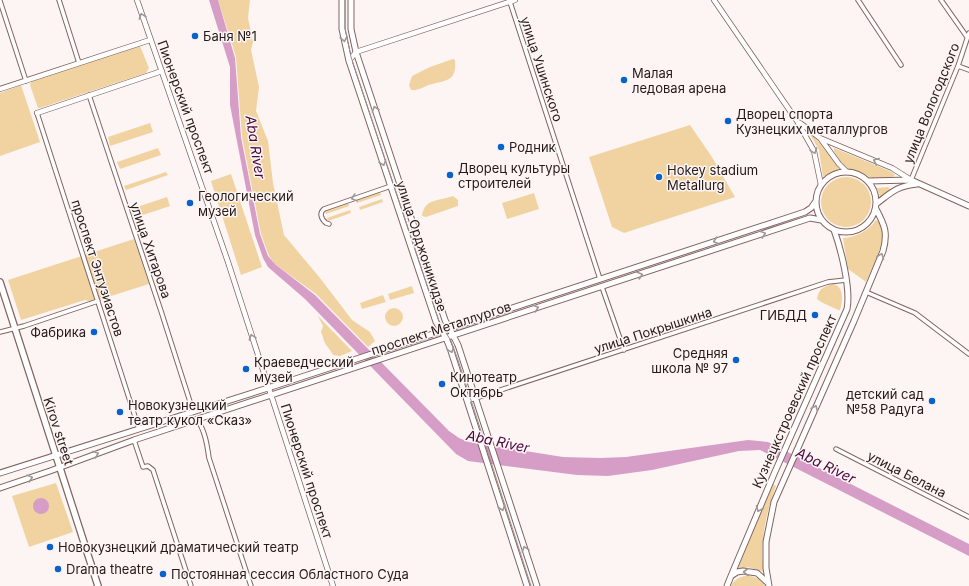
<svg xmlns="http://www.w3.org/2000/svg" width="969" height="586" font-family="Inter,sans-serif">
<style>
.green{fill:#f0d3a0}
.water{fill:#d69ec7}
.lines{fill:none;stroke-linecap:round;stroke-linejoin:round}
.minor-casing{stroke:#82645f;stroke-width:5.5}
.tertiary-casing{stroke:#82645f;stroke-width:6}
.secondary-casing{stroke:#82645f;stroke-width:7}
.primary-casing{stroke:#82645f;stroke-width:8}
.minor{stroke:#fff;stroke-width:3.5}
.tertiary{stroke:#fff;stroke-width:4.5}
.secondary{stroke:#fff;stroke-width:5}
.primary{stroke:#fff;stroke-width:5.5}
.tram{stroke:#99908e;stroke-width:1}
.oneway{stroke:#9d9897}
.poi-dot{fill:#0962cb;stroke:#fcf5f4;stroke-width:1.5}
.labels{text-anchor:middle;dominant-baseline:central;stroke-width:3;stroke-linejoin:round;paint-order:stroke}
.poi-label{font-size:13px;fill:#261a18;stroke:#fcf5f4;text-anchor:start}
.street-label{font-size:13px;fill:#261a18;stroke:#fcf5f4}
.water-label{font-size:14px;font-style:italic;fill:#4a073f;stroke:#fcf5f4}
</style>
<rect width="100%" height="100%" fill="#fcf5f4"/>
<path class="green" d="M218 0H250L248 18 253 42 251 50 259 87 256 111 268 141 273 183 284 235 320 278 352 320 370 332 375 341 368 347 316 294 276 265 269 256 261 234 242 137 236 57Z
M138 46H140L149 68 146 73 40 108H38L30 85 31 81Z
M453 59 455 60C457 82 446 80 429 85 423 87 418 91 411 90L409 85 412 76 430 67Z
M21 85 40 142 0 156V93Z
M150 123 153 132 110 146 108 137Z
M690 125 712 157 735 197 624 233 612 227 589 157Z
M812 135 818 141 838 167 839 170 838 171 823 177 819 150 811 136Z
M158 148 161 155 120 169 117 162Z
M834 148 892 172 895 175C886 185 854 174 845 166 841 162 837 156 834 151Z
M166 172 168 175 126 190 124 186Z
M231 174 262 267 241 275 211 181Z
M821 202a25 25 0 1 1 50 0a25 25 0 1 1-50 0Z
M888 187 890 189 889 192 881 198 880 197 877 188Z
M380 192 381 195 357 203 356 200Z
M534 193 539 209 507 219 502 203Z
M453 196 458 200V206L426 217 422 216C424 198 440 201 453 196Z
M167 197 170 206 134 218 131 209Z
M382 199 383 202 360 210 359 207Z
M348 203 349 206 326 214 325 211Z
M350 210 351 213 328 221 327 218Z
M876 220C894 228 871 269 866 282L848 269 843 238C857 237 868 231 876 220Z
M134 239 149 284 92 302 85 300 21 320 8 280Z
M833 284C844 286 843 301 840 310H838L821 302 817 299C819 288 823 287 833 284Z
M412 286 414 293 390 300 388 294Z
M383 295 386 302 362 309 360 303Z
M385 317a9 9 0 1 1 18 0a9 9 0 1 1-18 0Z
M318 316 352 351 340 356 333 355C330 349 327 347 325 343 323 339 323 336 321 332L323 326Z
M56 483 73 532 29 547 12 496Z
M773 484 776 486C766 512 759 544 764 572L748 567 737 570Z
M748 575 759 579 765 586H731C735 578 741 577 748 575Z"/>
<path class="water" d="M209 0H218L235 58 241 137 260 234 268 256 276 265 315 295 449 431 459 438 469 442 563 457 600 458 626 457 748 440 768 442 969 544V556L760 450 739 451 652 470 608 476 577 475 468 461 456 454 305 299 268 267 263 258 255 235 230 105V67Z
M33 506a8 8 0 1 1 16 0a8 8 0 1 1-16 0Z"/>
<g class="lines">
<defs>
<path id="minor" d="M59 0 79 63
M858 0 901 65
M941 0 967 37
M0 1 26 81
M510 2 600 279
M958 66 969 70
M89 95 161 311 193 411
M37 113 139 429
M911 180 958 66 969 33
M329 224 326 223C321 219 319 213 324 209L391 186
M602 287 624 350
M866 292 915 313 969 354
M0 332 24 326 98 301
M467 401 828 282 846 280
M197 419C205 431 207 444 209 458L251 586
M134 440 143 467 148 466 153 470 191 586
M836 449 969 517"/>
<path id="tertiary" d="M137 0 228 262 333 586
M714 0 797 121 814 151 821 185
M349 61 356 52 515 0
M0 89 150 40
M37 113 162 71
M800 123 820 138 839 164 847 172
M820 138 892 168 911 180"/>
<path id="secondary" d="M342 0V29L349 61 436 322 446 338 450 348 527 586
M351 0V29L356 52 445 320 458 345 537 586
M816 202a30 30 0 1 1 60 0a30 30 0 1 1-60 0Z
M868 181 911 180 969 206
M876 204C892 192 897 186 917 184
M0 473 268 388 805 212 811 208 816 201
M0 488 50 471 134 440 810 218 821 220
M731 576 774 474 847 309C851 289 841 249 834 230
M727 586 731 576 737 572 743 571 757 573 768 583
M769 586 766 568V542L774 502 854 321 883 251C888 233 885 226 876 209"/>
<path id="primary" d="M0 282 98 586"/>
</defs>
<use href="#minor" class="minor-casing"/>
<use href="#tertiary" class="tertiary-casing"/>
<use href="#secondary" class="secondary-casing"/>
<use href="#primary" class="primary-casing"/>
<use href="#minor" class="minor"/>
<use href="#tertiary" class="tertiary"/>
<use href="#secondary" class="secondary"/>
<use href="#primary" class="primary"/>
<path class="tram" d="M345 0V28L351 57 439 321 451 341 458 360 531 586"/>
</g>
<defs><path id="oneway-chevron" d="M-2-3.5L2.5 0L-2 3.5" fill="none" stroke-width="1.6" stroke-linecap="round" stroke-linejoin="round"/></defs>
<g class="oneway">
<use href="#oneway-chevron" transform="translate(142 16) rotate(-109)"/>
<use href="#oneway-chevron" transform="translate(344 39) rotate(79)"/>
<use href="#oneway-chevron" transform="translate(375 109) rotate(-109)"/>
<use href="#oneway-chevron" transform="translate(814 151) rotate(70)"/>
<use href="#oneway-chevron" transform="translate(876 161) rotate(-157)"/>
<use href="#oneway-chevron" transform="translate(383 163) rotate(71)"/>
<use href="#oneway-chevron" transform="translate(354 198) rotate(161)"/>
<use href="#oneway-chevron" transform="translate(763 234) rotate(-18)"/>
<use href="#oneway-chevron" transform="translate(716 241) rotate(162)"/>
<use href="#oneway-chevron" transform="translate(881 256) rotate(-68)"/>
<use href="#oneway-chevron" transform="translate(640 275) rotate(-18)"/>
<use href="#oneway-chevron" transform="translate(536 308) rotate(-18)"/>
<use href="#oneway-chevron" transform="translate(252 337) rotate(-108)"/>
<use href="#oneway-chevron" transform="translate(451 350) rotate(70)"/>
<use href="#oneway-chevron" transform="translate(815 408) rotate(-66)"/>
<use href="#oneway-chevron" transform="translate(96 454) rotate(-20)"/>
<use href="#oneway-chevron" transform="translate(30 478) rotate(-18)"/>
<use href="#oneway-chevron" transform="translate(502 508) rotate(72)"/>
<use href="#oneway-chevron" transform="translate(759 509) rotate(113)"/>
<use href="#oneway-chevron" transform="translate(525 549) rotate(-108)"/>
<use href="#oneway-chevron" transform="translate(746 572) rotate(-180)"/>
</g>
<g class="poi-dot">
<circle cx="195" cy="36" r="4"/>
<circle cx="624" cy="80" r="4"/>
<circle cx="728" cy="121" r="4"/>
<circle cx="501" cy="147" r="4"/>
<circle cx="450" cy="175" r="4"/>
<circle cx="659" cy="177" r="4"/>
<circle cx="190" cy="203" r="4"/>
<circle cx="815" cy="315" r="4"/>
<circle cx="94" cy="332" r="4"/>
<circle cx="736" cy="360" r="4"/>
<circle cx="246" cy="369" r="4"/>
<circle cx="442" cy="384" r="4"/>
<circle cx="932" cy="401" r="4"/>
<circle cx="120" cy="412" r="4"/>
<circle cx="50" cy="547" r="4"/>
<circle cx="58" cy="569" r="4"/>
<circle cx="163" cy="574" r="4"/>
</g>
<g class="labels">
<g class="poi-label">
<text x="203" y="36">Баня №1</text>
<text x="632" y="73">Малая<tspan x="632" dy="15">ледовая арена</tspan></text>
<text x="736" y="114">Дворец спорта<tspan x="736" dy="15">Кузнецких металлургов</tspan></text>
<text x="509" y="147">Родник</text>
<text x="458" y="168">Дворец культуры<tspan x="458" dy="15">строителей</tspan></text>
<text x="667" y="170">Hokey stadium<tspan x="667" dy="15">Metallurg</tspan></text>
<text x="198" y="196">Геологический<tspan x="198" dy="15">музей</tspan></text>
<text x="807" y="315" text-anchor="end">ГИБДД</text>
<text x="86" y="332" text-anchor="end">Фабрика</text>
<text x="728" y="353" text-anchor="end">Средняя<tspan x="728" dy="15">школа № 97</tspan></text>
<text x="254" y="362">Краеведческий<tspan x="254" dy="15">музей</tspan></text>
<text x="450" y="377">Кинотеатр<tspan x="450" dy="15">Октябрь</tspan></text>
<text x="924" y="394" text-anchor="end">детский сад<tspan x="924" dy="15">№58 Радуга</tspan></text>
<text x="128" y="405">Новокузнецкий<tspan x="128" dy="15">театр кукол «Сказ»</tspan></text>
<text x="58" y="547">Новокузнецкий драматический театр</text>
<text x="66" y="569">Drama theatre</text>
<text x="171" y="574">Постоянная сессия Областного Суда</text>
</g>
<g class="street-label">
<text transform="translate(542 69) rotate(72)">улица Ушинского</text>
<text transform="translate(931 103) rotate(-68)">улица Вологодского</text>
<text transform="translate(186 107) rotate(70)">Пионерский проспект</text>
<text transform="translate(422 246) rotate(72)">улица Орджоникидзе</text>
<text transform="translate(151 250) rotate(71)">улица Хитарова</text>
<text transform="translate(98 268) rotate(72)">проспект Энтузиастов</text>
<text transform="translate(441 328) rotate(-18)">проспект Металлургов</text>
<text transform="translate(653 330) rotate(-18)">улица Покрышкина</text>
<text transform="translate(794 401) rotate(-66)">Кузнецкстроевский проспект</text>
<text transform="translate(59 431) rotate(72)">Kirov street</text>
<text transform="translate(307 471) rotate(72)">Пионерский проспект</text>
<text transform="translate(907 474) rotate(27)">улица Белана</text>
</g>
<g class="water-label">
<text transform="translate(256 147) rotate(81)">Aba River</text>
<text transform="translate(498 441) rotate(12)">Aba River</text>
<text transform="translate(826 465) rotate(26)">Aba River</text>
</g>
</g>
</svg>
